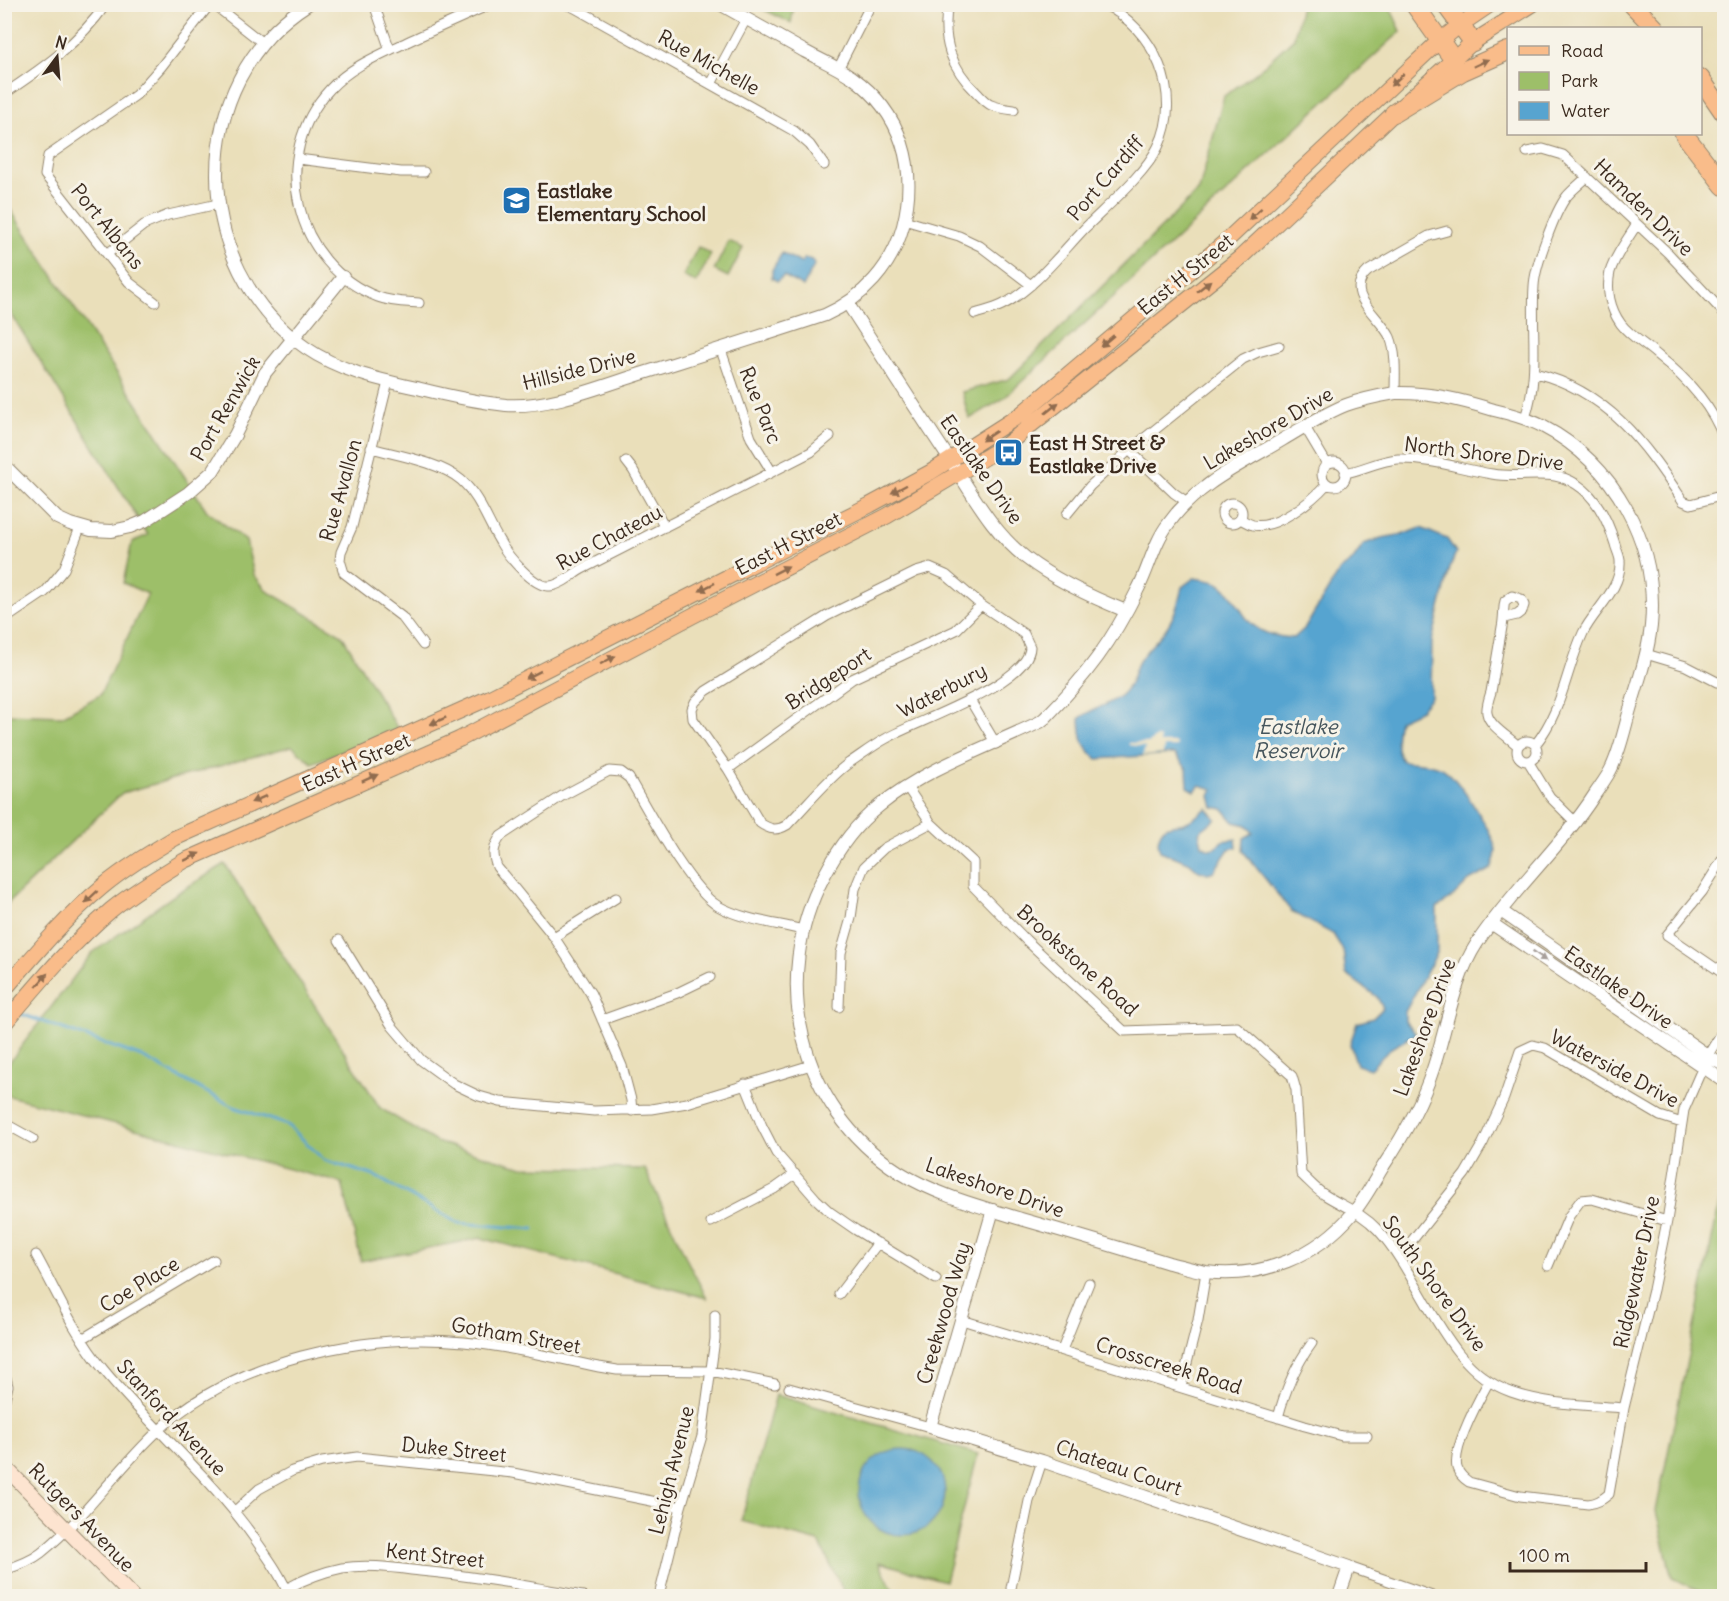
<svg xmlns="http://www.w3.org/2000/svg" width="1729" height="1601" font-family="Delius,sans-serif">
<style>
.green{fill:#9dbf69;stroke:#6c7444;stroke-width:1.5}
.water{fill:#57a4d0;stroke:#496777;stroke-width:1.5}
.pier{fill:#eadfba}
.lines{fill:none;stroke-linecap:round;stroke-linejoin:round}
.stream{stroke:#57a4d0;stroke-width:3}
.minor-casing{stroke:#92846c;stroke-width:11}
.tertiary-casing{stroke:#92846c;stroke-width:14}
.secondary-casing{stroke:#92846c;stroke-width:16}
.primary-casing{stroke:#92846c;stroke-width:17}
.motorway-casing{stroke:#92846c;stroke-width:20}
.minor{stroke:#fff;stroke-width:9}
.tertiary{stroke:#fff;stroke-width:12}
.secondary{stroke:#fde4d0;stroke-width:14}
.primary{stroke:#f9bc8a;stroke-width:15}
.motorway{stroke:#f9bc8a;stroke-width:18}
.oneway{fill:#906c4f}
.oneway2{fill:#a79f9a}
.labels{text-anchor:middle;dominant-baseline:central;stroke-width:6;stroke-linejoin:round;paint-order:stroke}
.street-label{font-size:20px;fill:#3b2a1e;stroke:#f7f3e8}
.poi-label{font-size:20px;font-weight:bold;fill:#3b2a1e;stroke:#f7f3e8;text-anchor:start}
.water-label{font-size:21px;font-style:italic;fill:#45555c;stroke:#f7f3e8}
</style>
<rect width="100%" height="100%" fill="#f7f3e8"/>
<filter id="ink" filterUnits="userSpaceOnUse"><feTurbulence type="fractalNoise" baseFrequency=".0167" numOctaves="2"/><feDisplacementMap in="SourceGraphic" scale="12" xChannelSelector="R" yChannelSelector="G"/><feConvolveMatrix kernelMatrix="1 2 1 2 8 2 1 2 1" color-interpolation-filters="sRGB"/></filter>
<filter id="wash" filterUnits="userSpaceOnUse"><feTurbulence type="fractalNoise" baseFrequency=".008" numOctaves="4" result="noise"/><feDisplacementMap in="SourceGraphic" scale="24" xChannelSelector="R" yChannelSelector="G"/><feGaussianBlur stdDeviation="1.35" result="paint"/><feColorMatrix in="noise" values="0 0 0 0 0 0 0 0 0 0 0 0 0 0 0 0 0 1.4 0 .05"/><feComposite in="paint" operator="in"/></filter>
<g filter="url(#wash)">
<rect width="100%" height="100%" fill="#eadfba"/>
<path class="green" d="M755 5H794L791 23Z
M1301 5H1389L1401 31 1003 399 969 419 962 392 1009 379 1199 190 1224 96 1257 72 1294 38Z
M4 200 207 511 246 541 254 575 267 591 342 635 398 729 312 763 292 746 122 793 5 906V714L62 716 100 695 148 594 123 583 132 542 148 535 5 304Z
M729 241 743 248 728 277 714 270Z
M698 247 711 254 696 283 683 276Z
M225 864 380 1108 436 1142 523 1167 645 1169 688 1262 707 1298 481 1238 361 1261 342 1183 5 1095V1068L92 953 176 894Z
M1724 1181V1596H1711L1672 1578 1656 1511Z
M776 1395 978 1454 945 1581 879 1562 896 1596H846L819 1542 741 1521Z"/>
<path class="water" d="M782 253 801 263 804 259H809L813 261 814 266 803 287 784 276 777 281 772 278V270Z
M1421 528 1447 539 1456 552 1450 568 1432 641 1431 697 1419 711 1399 720C1396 736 1394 748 1402 761 1415 763 1431 762 1443 769 1457 776 1495 835 1496 851 1496 856 1493 864 1491 869L1469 881 1454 896 1437 908V953L1405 1012V1021L1416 1034 1391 1048 1370 1069 1357 1065 1350 1044 1357 1023 1373 1018 1383 1008 1377 997 1346 974 1343 950 1333 934 1291 911 1243 851 1244 838 1253 833 1247 825 1234 822 1223 809 1213 807 1210 796 1213 789 1200 785 1195 791 1188 787 1187 769 1175 754 1097 759C1081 745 1081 738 1080 718 1093 708 1108 706 1121 695 1131 687 1133 674 1138 663 1145 650 1157 641 1165 630 1175 617 1179 602 1182 587L1194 578C1201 579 1211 580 1218 583 1230 590 1237 604 1245 616 1256 633 1275 637 1294 638L1305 628 1340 570 1352 561 1364 544 1381 538 1404 534Z
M1207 808 1216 819 1199 832 1202 845 1209 849 1216 848 1222 841 1236 839 1237 847 1229 849 1214 871 1208 873 1199 871 1190 863 1160 851C1156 841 1159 827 1172 825 1177 824 1182 825 1187 822 1194 819 1200 813 1207 808Z
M859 1492a43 43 0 1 1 86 0a43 43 0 1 1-86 0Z"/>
<path class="pier" d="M1156 737 1160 739V743H1177L1176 747H1164L1163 754 1143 756 1145 747 1129 745V743H1149Z"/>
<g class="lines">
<path class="stream" d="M21 1014 142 1057 234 1107 288 1125 324 1160 375 1176 458 1223 534 1229"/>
</g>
</g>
<g filter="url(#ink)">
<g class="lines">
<defs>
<path id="minor" d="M213 4 264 44
M374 4 390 50
M565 4 575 8 794 131 810 145 824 165
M948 4C941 40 951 68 977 93 981 97 986 103 991 105 998 108 1006 109 1014 110
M838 69 871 4
M711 84 746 19
M4 94C43 68 79 43 106 4
M1527 152 1543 149 1563 155 1668 253 1724 313
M298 159 401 172H424
M904 220 959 236 980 246 1031 285
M1637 224C1628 239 1615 255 1610 272 1606 290 1610 309 1621 324 1630 336 1645 344 1656 354 1684 376 1712 405 1724 439
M107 254 144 225 168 215 218 204
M155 302 129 282 45 175 48 156 136 95 161 67 210 4
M419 303C405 302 391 302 378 297 294 265 268 155 330 89 351 66 380 55 407 42 435 29 463 17 491 4
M975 314C984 311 994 309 1002 305 1033 290 1061 253 1085 228 1107 206 1145 174 1158 147 1184 94 1154 28 1103 4
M721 350 751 438 772 472
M1535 373C1607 391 1644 442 1683 501L1691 504 1724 495
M388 382 352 527 341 552 340 560 344 573 402 617 423 645
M1395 393C1395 376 1397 354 1390 337 1380 316 1342 294 1368 271L1429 236 1447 231
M1525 418C1540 374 1531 331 1534 286 1535 266 1555 211 1567 196 1573 189 1581 183 1587 177
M1305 427 1327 464
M371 448C397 455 440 462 461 480 480 497 487 521 500 542 507 555 534 588 550 586 561 585 572 575 582 569L811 452 830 436
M1129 450 1174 493 1187 502
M626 461 633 470 665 527
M1322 474a12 12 0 1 1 24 0a12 12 0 1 1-24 0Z
M1345 473C1363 470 1380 460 1398 459 1431 458 1460 469 1492 474 1513 478 1534 473 1555 476 1589 482 1606 514 1615 544 1616 549 1620 556 1620 561 1622 589 1594 610 1583 633 1565 672 1563 710 1535 745
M1222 513a10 10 0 1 1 20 0a10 10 0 1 1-20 0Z
M1067 514 1090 486 1126 453 1198 395 1243 359 1258 352 1279 346
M1240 519C1244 521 1249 524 1253 525 1276 530 1313 500 1327 484
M930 568 946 575 981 605 1024 634 1030 647C1029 684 916 721 887 738 874 745 861 755 849 763 829 777 805 807 787 825 777 831 770 830 760 823L728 769 693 719 692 709 695 702 706 691 827 616 916 572Z
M11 615 45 592 64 569 80 528
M1504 618 1517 615 1522 611 1524 605 1521 599 1512 596 1505 601C1503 608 1504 618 1502 627L1491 692C1489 698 1486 707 1487 713 1489 726 1509 737 1518 746
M1646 654 1686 666 1717 682H1724
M970 700 996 744
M1517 751a10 10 0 1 1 20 0a10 10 0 1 1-20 0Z
M1528 761 1550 797 1576 823
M728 769 852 679 956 630 981 605
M907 787 931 823 973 862V886L1026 940 1124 1031 1237 1027 1292 1076 1296 1090 1301 1174C1309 1181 1316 1190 1325 1195 1344 1207 1361 1212 1378 1230 1423 1279 1444 1369 1511 1392 1547 1405 1587 1405 1624 1408
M1724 857 1702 892 1667 935 1724 974
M554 937 616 898
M339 940 392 1026 421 1060 454 1084 479 1096 500 1102 594 1111 651 1109 687 1103 811 1065
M839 1007 841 953 851 918 855 889 864 867 884 848 931 823
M602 1020 677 993 710 977
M745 1084 762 1126 776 1153 816 1199 830 1212 856 1230 936 1279
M632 1111 631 1100 622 1066 591 994 554 937 497 867C492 855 493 847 501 836L562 796 609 771 621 772 629 778C648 810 689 889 718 906 743 920 775 923 803 930
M4 1123 33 1139
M711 1222 774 1189 795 1174
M36 1255C57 1293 75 1335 103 1369 152 1429 213 1478 257 1542 269 1559 282 1577 289 1596
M1399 1257 1465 1174 1483 1143 1504 1098 1520 1051 1533 1045 1545 1048 1660 1116 1682 1123
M1548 1266 1569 1216 1581 1200 1592 1199 1667 1221
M839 1294 878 1243
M962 1320 1305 1426 1342 1436H1367
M82 1339 214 1260
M1062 1350 1089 1283
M4 1370 8 1386 4 1403
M1489 1381C1479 1399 1452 1448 1457 1468 1459 1474 1463 1478 1469 1482L1520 1496 1588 1504C1597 1503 1602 1500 1609 1494L1624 1408 1653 1290 1667 1221 1684 1110 1708 1055 1724 1029
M1181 1387 1198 1320 1206 1272
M789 1388 930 1427
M1278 1418C1285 1390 1295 1366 1312 1343
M235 1511 259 1489 292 1471 322 1462 357 1457 513 1473 681 1507
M1349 1567 1432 1596
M4 1570C17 1566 31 1561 41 1553 85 1518 117 1469 158 1431 233 1360 363 1332 464 1342 509 1346 554 1358 599 1367L617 1370 711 1371 775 1384
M286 1589C304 1579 322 1572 342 1568 368 1564 394 1568 420 1571 475 1576 528 1586 583 1596
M659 1596 681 1507 702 1436 715 1339V1315
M1012 1596 1011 1588 1029 1501 1042 1461"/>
<path id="tertiary" d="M308 4C185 82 189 267 306 348 341 372 381 380 421 389 449 396 477 402 506 405 550 408 602 386 644 373 704 354 765 335 825 315 863 298 892 267 903 226 918 168 902 113 852 77 837 67 819 59 804 51 776 35 748 20 720 4
M848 304C881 355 914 406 948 457 971 491 992 532 1026 558 1056 581 1091 597 1126 611
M1395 393C1430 392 1461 400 1494 410 1511 414 1527 418 1542 426 1615 464 1659 544 1651 626 1648 653 1639 680 1631 706 1625 726 1621 748 1612 767 1608 776 1601 785 1595 794 1561 847 1512 890 1477 943 1453 980 1447 1028 1433 1069 1422 1103 1404 1135 1384 1165 1374 1181 1365 1199 1353 1213 1317 1256 1262 1279 1206 1272 1194 1270 1181 1266 1169 1263 1120 1248 1070 1233 1021 1219 979 1206 936 1195 899 1172 799 1108 769 980 824 876 838 849 855 825 879 806 926 768 986 748 1040 722L1045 718C1087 675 1112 642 1138 589 1149 568 1154 542 1169 523 1197 484 1242 464 1282 440 1303 428 1323 414 1346 405 1362 399 1378 396 1395 393Z
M4 465 57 518 70 524 91 530 112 531 130 527 145 521 188 493 213 471 235 435 265 373 343 277
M1501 911 1714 1060 1724 1065
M1491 923 1724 1081
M993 1210 930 1427 1042 1461 1349 1567 1339 1596"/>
<path id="secondary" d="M4 1466 132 1596"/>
<path id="primary" d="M4 990C35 954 66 917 102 887 125 868 150 853 175 838L491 697 870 505 931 472 1020 415 1225 242 1436 44 1460 25 1491 4
M4 1024C38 984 71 944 111 910 133 892 159 876 184 861L460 739 692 616 887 516 1006 445 1240 258 1394 113 1473 42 1533 4"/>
<path id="motorway" d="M1414 4 1453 59
M1445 4 1473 42
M1632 4 1655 28
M1700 78 1724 113
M1394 113 1463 71 1508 51
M1684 134 1724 186"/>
</defs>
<use href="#minor" class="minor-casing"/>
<use href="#tertiary" class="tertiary-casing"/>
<use href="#secondary" class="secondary-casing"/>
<use href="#primary" class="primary-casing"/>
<use href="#motorway" class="motorway-casing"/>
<use href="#minor" class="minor"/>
<use href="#tertiary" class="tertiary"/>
<use href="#secondary" class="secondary"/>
<use href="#primary" class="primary"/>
<use href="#motorway" class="motorway"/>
</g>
<defs><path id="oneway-solid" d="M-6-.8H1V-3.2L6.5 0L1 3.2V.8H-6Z" transform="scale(1.5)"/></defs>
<g class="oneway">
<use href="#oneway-solid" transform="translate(1481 63) rotate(-25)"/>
<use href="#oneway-solid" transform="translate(1397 80) rotate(137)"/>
<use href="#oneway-solid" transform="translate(1255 214) rotate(137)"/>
<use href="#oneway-solid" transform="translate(1204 286) rotate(-39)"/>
<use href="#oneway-solid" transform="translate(1107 341) rotate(140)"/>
<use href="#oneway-solid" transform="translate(1052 408) rotate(-39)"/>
<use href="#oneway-solid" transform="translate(989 436) rotate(146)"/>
<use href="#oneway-solid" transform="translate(899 489) rotate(152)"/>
<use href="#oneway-solid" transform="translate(781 570) rotate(-27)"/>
<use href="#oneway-solid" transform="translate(707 587) rotate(153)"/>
<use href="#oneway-solid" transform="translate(608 660) rotate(-28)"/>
<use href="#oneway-solid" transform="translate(533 675) rotate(153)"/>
<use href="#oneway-solid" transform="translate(438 721) rotate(156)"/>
<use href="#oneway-solid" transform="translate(370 778) rotate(-24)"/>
<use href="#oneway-solid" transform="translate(259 799) rotate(156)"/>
<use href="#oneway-solid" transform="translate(192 857) rotate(-26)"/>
<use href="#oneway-solid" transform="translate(91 897) rotate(137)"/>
<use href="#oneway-solid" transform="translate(42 980) rotate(-50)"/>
</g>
<use class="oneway2" href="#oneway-solid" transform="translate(1540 956) rotate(35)"/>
</g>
<defs>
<symbol id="school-square" viewBox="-11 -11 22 22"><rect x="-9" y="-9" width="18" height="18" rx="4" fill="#1f6fb2" stroke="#f7f3e8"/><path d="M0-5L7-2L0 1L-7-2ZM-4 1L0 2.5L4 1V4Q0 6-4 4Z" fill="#fff"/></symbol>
<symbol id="bus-square" viewBox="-11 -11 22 22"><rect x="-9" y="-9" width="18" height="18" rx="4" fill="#1f6fb2" stroke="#f7f3e8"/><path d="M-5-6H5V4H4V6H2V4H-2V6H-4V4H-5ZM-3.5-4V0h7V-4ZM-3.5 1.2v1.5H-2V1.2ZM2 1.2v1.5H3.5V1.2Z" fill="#fff"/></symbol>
</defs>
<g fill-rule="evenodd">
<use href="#school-square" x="500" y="184" width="33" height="33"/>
<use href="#bus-square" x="992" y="436" width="33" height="33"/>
</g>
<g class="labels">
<g class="street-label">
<text transform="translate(709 62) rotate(29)">Rue Michelle</text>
<text transform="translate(1105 178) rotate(-49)">Port Cardiff</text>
<text transform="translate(1644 207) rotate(44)">Hamden Drive</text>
<text transform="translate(108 226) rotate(51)">Port Albans</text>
<text transform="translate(1185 274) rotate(-39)">East H Street</text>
<text transform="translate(579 369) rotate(-14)">Hillside Drive</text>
<text transform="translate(761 405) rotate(68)">Rue Parc</text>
<text transform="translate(225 408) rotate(-60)">Port Renwick</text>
<text transform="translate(1268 428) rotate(-30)">Lakeshore Drive</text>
<text transform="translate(1484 453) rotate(7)">North Shore Drive</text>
<text transform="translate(982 469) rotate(55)">Eastlake Drive</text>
<text transform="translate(340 490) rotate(-74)">Rue Avallon</text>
<text transform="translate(609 537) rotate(-28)">Rue Chateau</text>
<text transform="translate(788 543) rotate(-27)">East H Street</text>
<text transform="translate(828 678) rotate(-33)">Bridgeport</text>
<text transform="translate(942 690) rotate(-27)">Waterbury</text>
<text transform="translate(356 762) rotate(-24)">East H Street</text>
<text transform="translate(1078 960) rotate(42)">Brookstone Road</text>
<text transform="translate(1619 987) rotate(35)">Eastlake Drive</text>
<text transform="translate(1424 1027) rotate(-70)">Lakeshore Drive</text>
<text transform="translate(1615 1068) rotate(28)">Waterside Drive</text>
<text transform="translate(995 1187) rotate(19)">Lakeshore Drive</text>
<text transform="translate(1636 1272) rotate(-78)">Ridgewater Drive</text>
<text transform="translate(1435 1283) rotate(54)">South Shore Drive</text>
<text transform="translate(139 1284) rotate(-31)">Coe Place</text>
<text transform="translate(943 1313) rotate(-74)">Creekwood Way</text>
<text transform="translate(516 1335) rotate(10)">Gotham Street</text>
<text transform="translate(1169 1365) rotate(17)">Crosscreek Road</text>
<text transform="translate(172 1417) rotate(47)">Stanford Avenue</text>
<text transform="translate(454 1449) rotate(6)">Duke Street</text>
<text transform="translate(1119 1467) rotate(19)">Chateau Court</text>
<text transform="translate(671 1470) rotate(-76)">Lehigh Avenue</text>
<text transform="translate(82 1517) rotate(46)">Rutgers Avenue</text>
<text transform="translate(435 1555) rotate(6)">Kent Street</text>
</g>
<g class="poi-label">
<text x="537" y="190">Eastlake<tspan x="537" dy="23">Elementary School</tspan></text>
<text x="1029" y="442">East H Street &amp;<tspan x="1029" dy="23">Eastlake Drive</tspan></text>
</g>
<g class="water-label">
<text x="1298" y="726">Eastlake<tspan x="1298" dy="24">Reservoir</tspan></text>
</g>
</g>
<rect width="1729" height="1601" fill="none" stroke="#f7f3e8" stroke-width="24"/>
<rect x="1507" y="27" width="195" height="108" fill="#f7f3e8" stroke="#aca397" stroke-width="1.5"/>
<rect x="1519" y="46" width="30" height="9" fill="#f9bc8a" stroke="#aca397" stroke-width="1.5"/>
<text x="1561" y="57" font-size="18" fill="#3b2a1e">Road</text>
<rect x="1519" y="72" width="30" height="18" fill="#9dbf69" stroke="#aca397" stroke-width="1.5"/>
<text x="1561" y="87" font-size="18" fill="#3b2a1e">Park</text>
<rect x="1519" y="102" width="30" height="18" fill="#57a4d0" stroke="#aca397" stroke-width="1.5"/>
<text x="1561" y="117" font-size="18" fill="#3b2a1e">Water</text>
<g transform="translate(57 57) rotate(16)" stroke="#f7f3e8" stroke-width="4.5" paint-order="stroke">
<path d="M0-4.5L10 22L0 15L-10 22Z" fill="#3b2a1e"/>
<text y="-9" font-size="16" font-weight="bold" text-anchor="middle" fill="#3b2a1e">N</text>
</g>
<path d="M1510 1562v9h136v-9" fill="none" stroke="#3b2a1e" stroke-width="3"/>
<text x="1519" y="1562" font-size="18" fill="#3b2a1e" stroke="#f7f3e8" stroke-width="4.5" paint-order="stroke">100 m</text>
</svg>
